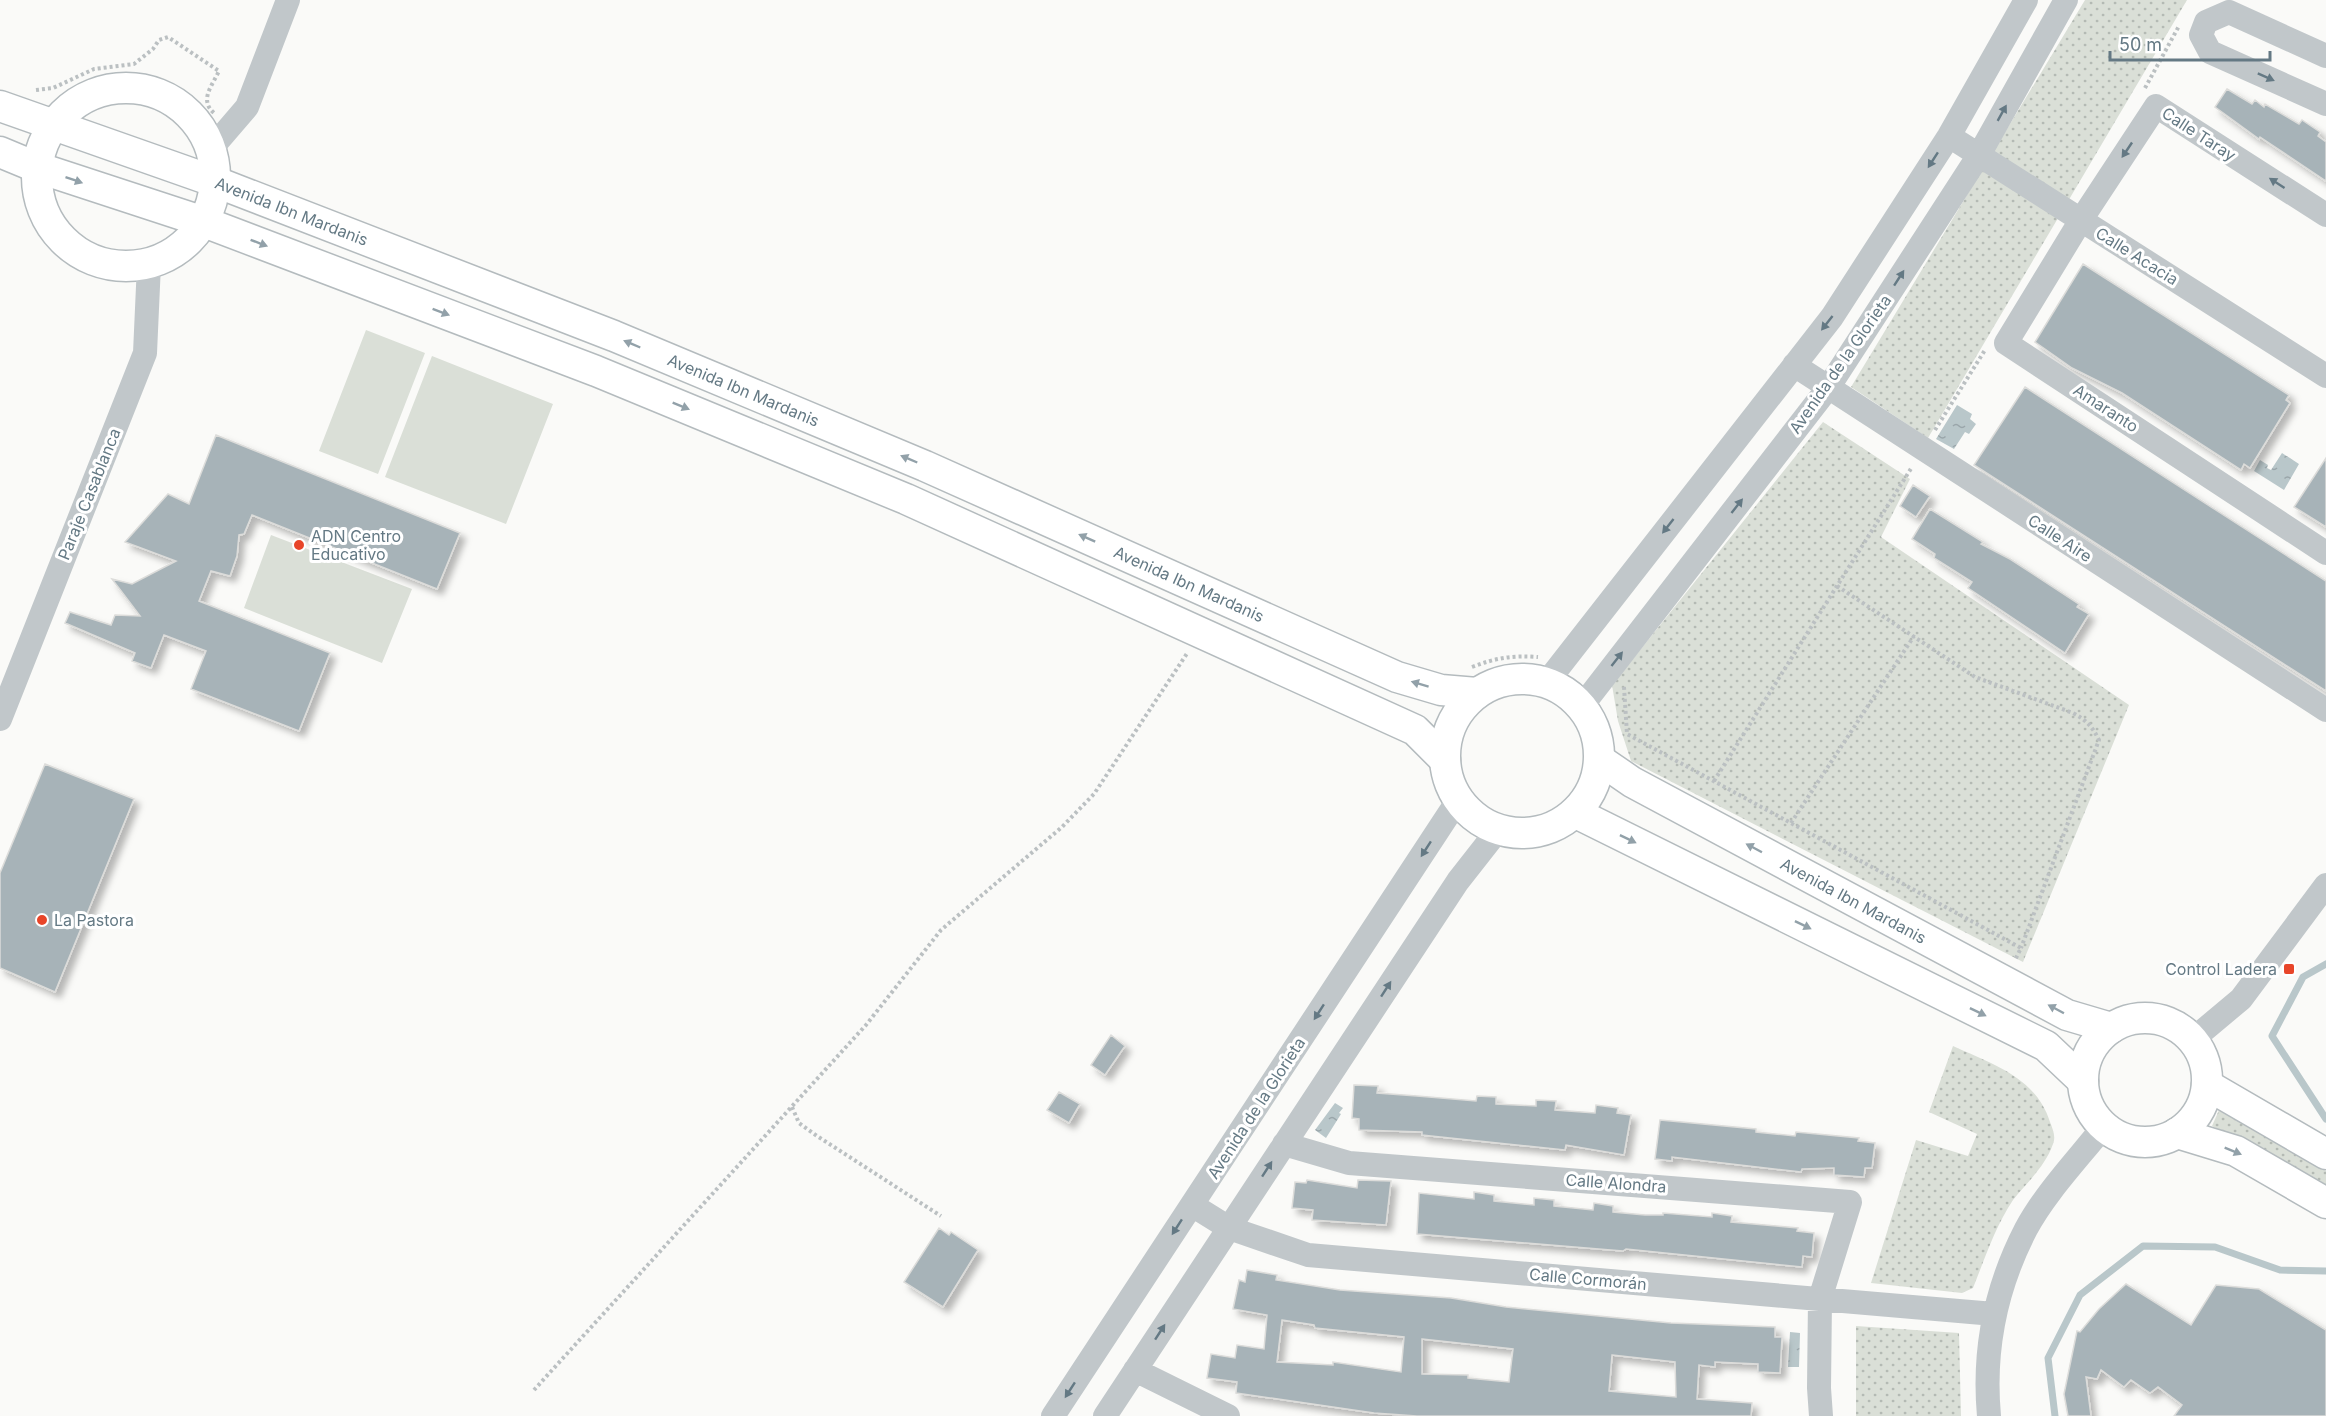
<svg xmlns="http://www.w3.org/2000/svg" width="2326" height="1416" font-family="Inter,sans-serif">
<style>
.grass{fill:url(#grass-dots)}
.pitch{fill:#dadfd7}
.water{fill:url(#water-ripples)}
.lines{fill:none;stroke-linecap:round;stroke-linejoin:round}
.stream{stroke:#b9c7ca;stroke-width:7}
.building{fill:#a7b3b8;stroke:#dcdcda;stroke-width:1.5;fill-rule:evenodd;filter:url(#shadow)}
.major-casing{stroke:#b4bbbe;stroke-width:33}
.path{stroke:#bbc0c2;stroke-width:4;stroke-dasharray:3 3;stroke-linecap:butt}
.minor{stroke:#c1c7ca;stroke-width:24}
.major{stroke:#fff;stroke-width:30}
.oneway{fill:#647984}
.oneway2{fill:#92a1a9}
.poi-dot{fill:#e84529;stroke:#fff;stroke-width:2}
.labels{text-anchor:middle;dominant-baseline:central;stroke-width:6;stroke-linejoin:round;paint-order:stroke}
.street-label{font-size:16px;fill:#647984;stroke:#fff}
.poi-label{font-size:16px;fill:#647984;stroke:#fff;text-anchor:start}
</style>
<defs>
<pattern id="grass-dots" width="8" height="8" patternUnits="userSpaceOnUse" patternTransform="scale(1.5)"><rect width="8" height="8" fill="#dadfd7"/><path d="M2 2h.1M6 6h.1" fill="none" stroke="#b4bab4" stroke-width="1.8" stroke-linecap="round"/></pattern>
<pattern id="water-ripples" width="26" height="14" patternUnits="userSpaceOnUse" patternTransform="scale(1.5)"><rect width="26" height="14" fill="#b9c7ca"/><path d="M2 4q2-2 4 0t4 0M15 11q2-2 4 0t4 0" fill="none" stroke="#9aa6aa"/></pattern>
<filter id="shadow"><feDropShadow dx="5.5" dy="5.5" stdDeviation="3" flood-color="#0004"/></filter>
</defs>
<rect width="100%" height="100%" fill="#fafaf8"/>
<path class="grass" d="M2085 0H2187L1928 438 1851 387Z
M1823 422 1910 479 1881 537 2129 705 2023 962 1631 761 1618 721 1612 685Z
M1953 1046C1992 1064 2036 1077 2050 1122 2053 1130 2056 1136 2053 1144 2045 1167 2027 1182 2013 1200 1995 1227 1985 1258 1973 1288L1962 1293 1871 1283 1916 1140 1968 1156 1977 1134 1929 1112Z
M2219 1110 2326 1171V1186L2212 1126Z
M1856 1326 1959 1333 1961 1416H1856Z"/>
<path class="pitch" d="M366 330 425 353 378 474 319 451Z
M432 356 553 404 506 524 385 477Z
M271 535 412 589 382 663 244 608Z"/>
<path class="water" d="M1957 405 1972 414 1970 419 1976 424 1969 434 1965 432 1954 449 1936 439Z
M2282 453 2299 464 2284 490 2254 471 2260 460 2268 465 2267 468 2271 470Z
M1335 1103 1343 1108 1339 1113 1341 1114 1326 1138 1315 1130Z
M1790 1332 1800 1333 1799 1367H1788Z"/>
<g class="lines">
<path class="stream" d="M2326 964 2303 977 2272 1036 2326 1119
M2055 1416 2048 1358 2080 1295 2143 1246 2215 1247 2280 1270 2326 1271"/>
</g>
<path class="building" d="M2227 89 2252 104 2255 100 2264 107 2265 104 2299 124 2302 120 2320 132 2318 136 2326 142V181L2260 137 2259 139 2215 107Z
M2083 264 2289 395 2286 400 2290 403 2250 468 2244 464 2241 470 2122 393 2072 368 2035 342Z
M2025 387 2326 581V691L1974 465Z
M216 435 460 533 437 589 252 515 244 534 239 535 237 556 230 576 211 571 199 601 330 653 299 731 191 689 206 651 164 635 151 668 132 661 135 653 65 623 70 612 111 625 115 615 140 616 112 579 132 584 176 561 125 542 168 494 189 504Z
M2326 458V527L2294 507Z
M1913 485 1930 496 1916 517 1900 506Z
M1930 509 1983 542 1981 544 2010 559 2079 604 2077 607 2089 614 2065 653 1968 588 1972 582 1934 558 1935 554 1912 539Z
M45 764 134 799 55 992 0 968V873Z
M1111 1035 1125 1046 1105 1075 1091 1065Z
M1354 1085 1378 1086 1377 1093 1417 1096 1476 1101 1477 1096 1496 1097V1104L1536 1106V1100L1556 1101 1555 1110 1595 1113 1596 1105 1618 1108 1617 1113 1631 1115 1624 1155 1566 1145 1565 1150 1431 1136 1422 1135V1132L1359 1130V1119L1352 1118Z
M1059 1092 1080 1104 1069 1123 1047 1110Z
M1660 1120 1756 1129V1132L1795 1136 1796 1132 1859 1138 1858 1141 1875 1143 1872 1168H1865L1864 1177 1834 1175V1168L1802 1169 1801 1172 1672 1157V1161L1655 1159Z
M1307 1180 1357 1188 1358 1180 1391 1181 1386 1225 1312 1220 1313 1210 1292 1208 1295 1182 1306 1183Z
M1474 1192 1494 1195V1201L1534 1205V1198L1554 1200V1206L1593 1210 1594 1203 1613 1206V1212L1645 1215H1663V1213L1712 1217V1213L1732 1216 1731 1222 1798 1228 1797 1231 1814 1233 1812 1257 1803 1256 1802 1267 1626 1249 1623 1251 1417 1234 1419 1193 1474 1199Z
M939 1228 949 1235 951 1232 978 1250 943 1307 904 1282Z
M1247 1270 1277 1275 1276 1280 1340 1290 1451 1298 1506 1307 1671 1323 1775 1327V1337H1782L1780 1373 1758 1372V1364L1715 1362V1367L1699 1365 1697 1399 1752 1403 1751 1416H1417L1374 1413 1236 1393 1237 1382 1207 1378 1211 1354 1235 1358 1237 1345 1264 1349 1267 1315 1233 1309 1239 1280 1245 1282ZM1282 1320 1314 1325 1315 1328 1404 1337 1401 1372 1333 1362V1365L1277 1362ZM1422 1339 1513 1349 1509 1382 1468 1378V1375L1422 1374ZM1612 1355 1675 1362 1676 1397 1609 1391Z
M2126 1284 2191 1325 2216 1285 2259 1289 2326 1330V1416H2174L2182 1405 2158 1387 2150 1393 2131 1380 2124 1387 2101 1370 2097 1379 2086 1377 2091 1416H2068L2064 1394 2077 1331 2080 1332 2099 1309Z"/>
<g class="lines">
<defs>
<g id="major">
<circle cx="126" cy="177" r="89"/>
<path id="s1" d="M0 106 216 182 614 336 925 466 1397 677 1441 690 1477 693"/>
<path d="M0 152 36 167 204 222 596 371 906 499 1415 730 1445 760"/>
<circle cx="1522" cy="756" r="77"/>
<path id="s2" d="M1600 760 1632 782 2067 1015 2111 1028"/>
<path d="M1576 813 2046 1046 2083 1081"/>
<circle cx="2145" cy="1080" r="62"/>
<path d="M2207 1085 2326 1154"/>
<path d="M2177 1133 2236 1151 2326 1203"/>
</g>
</defs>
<use href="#major" class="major-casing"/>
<path class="path" d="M2145 88 2179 26
M36 90 53 88 94 69 134 64 153 49 159 40 168 37 219 71C212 86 199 100 214 113
M1935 430 1985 350
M1837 586 1975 677 2073 713C2086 720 2092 726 2099 740L2021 948
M1472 667C1495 658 1513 655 1538 657
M1624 687 1627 734 2021 948 2015 960
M1714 781 1912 467
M1791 823 1914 636
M792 1107 799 1123 817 1136 941 1216
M534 1390 866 1025 941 930 1062 827 1094 794 1188 652"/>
<path class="minor" d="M2326 56 2229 12 2206 22 2201 35 2210 52 2326 104
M1949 136 2326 376
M211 149 247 107 288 0
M2326 215 2156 106 2081 220 2006 343 2326 553
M1794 365 2326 710
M1547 682 1832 317 1949 136 2026 0
M1582 706 1828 388 1979 155 2066 0
M0 719 145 353 149 264
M2192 1040 2241 999 2326 885
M1284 1144 1349 1163 1850 1202 1820 1299 1819 1388 1821 1416
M1192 1205 1229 1228 1308 1255 1994 1314
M1135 1370 1228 1416
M1053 1416 1458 800
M1105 1416 1458 881 1498 830
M1989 1416C1983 1351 1996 1287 2026 1229 2046 1192 2078 1159 2104 1126"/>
<use href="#major" class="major"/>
</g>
<defs><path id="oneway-solid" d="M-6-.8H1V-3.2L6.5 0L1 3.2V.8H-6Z" transform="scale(1.5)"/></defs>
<g class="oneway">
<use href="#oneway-solid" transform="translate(2266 77) rotate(24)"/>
<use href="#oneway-solid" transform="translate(2002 113) rotate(-61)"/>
<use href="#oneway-solid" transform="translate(2127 150) rotate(124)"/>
<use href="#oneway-solid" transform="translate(1933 160) rotate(123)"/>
<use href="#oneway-solid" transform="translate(2277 183) rotate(-147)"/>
<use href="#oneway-solid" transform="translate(1899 278) rotate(-57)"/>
<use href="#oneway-solid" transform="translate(1827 323) rotate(128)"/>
<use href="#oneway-solid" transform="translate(1737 506) rotate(-52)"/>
<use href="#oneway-solid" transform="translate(1668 526) rotate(128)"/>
<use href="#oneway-solid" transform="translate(1617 659) rotate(-52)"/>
<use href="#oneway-solid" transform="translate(1426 849) rotate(123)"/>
<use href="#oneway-solid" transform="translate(1386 989) rotate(-57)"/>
<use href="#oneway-solid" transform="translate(1319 1012) rotate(123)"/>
<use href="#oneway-solid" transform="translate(1267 1169) rotate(-57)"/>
<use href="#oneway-solid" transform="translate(1177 1227) rotate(123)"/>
<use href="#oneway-solid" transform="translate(1160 1332) rotate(-57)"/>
<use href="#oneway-solid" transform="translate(1070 1390) rotate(123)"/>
</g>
<g class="oneway2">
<use href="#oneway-solid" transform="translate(74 180) rotate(19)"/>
<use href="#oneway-solid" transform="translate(259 243) rotate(21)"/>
<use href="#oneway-solid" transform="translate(441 312) rotate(21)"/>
<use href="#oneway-solid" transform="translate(632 344) rotate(-157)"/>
<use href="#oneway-solid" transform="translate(681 406) rotate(22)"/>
<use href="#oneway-solid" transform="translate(909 459) rotate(-157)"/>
<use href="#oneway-solid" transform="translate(1087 538) rotate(-156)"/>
<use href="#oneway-solid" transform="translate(1420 684) rotate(-163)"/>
<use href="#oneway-solid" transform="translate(1628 839) rotate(26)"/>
<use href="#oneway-solid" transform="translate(1754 848) rotate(-152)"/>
<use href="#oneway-solid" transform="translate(1803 925) rotate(26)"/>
<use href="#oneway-solid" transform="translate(2056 1009) rotate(-152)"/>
<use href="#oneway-solid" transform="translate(1978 1012) rotate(26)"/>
<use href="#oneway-solid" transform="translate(2233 1151) rotate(22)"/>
</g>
<g class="poi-dot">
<circle cx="299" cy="545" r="6"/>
<circle cx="42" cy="920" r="6"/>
<rect x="2283" y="963" width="12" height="12" rx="3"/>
</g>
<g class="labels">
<g class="street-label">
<text transform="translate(2199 134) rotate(33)">Calle Taray</text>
<text stroke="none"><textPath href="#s1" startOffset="310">Avenida Ibn Mardanis</textPath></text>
<text transform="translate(2137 256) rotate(32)">Calle Acacia</text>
<text transform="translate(1840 364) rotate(-55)">Avenida de la Glorieta</text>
<text stroke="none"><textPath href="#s1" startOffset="796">Avenida Ibn Mardanis</textPath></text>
<text transform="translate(2106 408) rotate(33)">Amaranto</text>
<text transform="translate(89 494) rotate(-68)">Paraje Casablanca</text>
<text transform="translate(2060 538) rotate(33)">Calle Aire</text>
<text stroke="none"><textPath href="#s1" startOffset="1282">Avenida Ibn Mardanis</textPath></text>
<text stroke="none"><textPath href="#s2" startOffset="290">Avenida Ibn Mardanis</textPath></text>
<text transform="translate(1256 1108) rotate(-57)">Avenida de la Glorieta</text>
<text transform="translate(1616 1183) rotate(4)">Calle Alondra</text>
<text transform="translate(1588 1279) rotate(5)">Calle Cormorán</text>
</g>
<g class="poi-label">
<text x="311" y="536">ADN Centro<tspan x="311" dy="18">Educativo</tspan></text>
<text x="54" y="920">La Pastora</text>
<text x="2277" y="969" text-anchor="end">Control Ladera</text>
</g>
</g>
<path d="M2110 51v9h160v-9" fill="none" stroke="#647984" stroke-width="3"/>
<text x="2119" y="51" font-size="18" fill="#647984" stroke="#ffffff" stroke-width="4.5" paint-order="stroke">50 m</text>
</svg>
